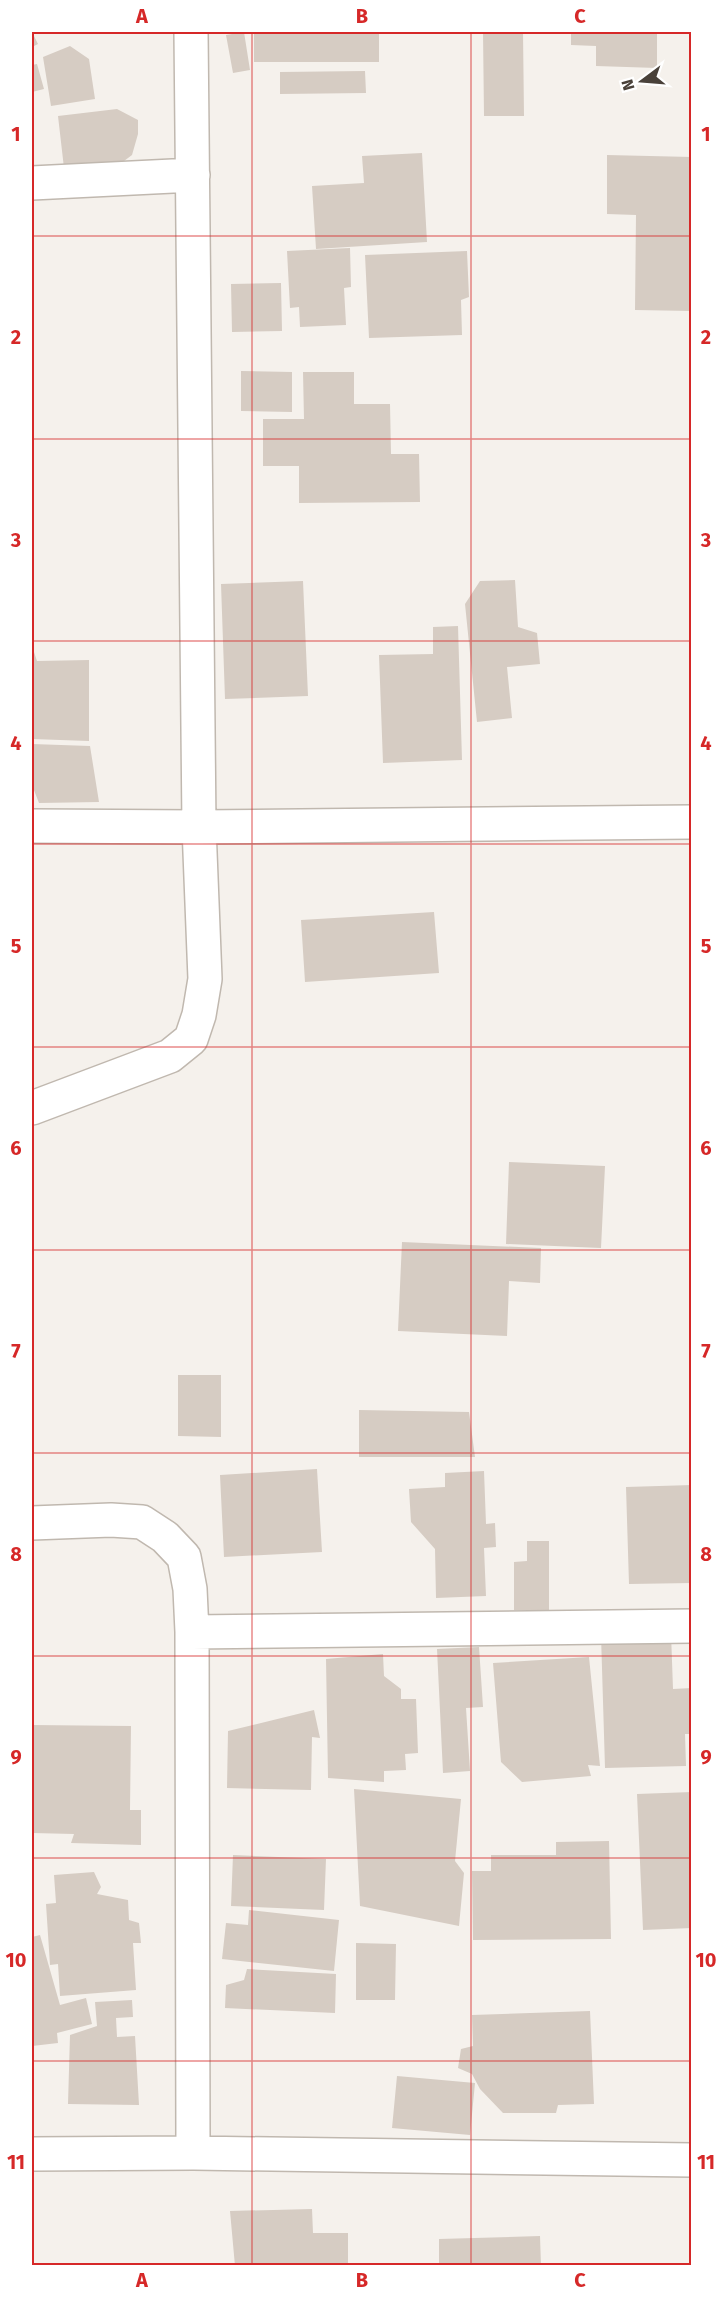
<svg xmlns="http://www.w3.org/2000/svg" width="723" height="2297" font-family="'Fira Sans',sans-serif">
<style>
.building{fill:#d6ccc3}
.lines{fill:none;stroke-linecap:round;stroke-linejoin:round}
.minor-casing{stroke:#c0b8af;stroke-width:36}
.minor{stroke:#fff;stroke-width:33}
.grid{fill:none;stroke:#d62828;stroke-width:1.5;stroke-opacity:0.55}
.neatline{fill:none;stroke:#d62828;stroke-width:2}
.grid-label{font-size:20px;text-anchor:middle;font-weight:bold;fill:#d62828}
</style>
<rect width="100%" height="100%" fill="#f5f1ec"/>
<path class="building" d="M32 32 38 44 32 47Z
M244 32 250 70 233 73 226 35Z
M254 32H379V62H254Z
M483 32H523L524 116H484Z
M571 32H657V68L596 66V46L571 45Z
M70 46 89 59 95 99 51 106 43 57Z
M37 64 44 89 32 92V65Z
M365 71 366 93 280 94V72Z
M117 109 138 120V134L132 155 124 161 64 168 58 116Z
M422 153 427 242 316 249 312 186 364 183 362 156Z
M607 155 692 157V311L635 310 636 215 607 214Z
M350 248 351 287 344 288 346 325 300 327 299 307 290 308 287 251Z
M467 251 469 297 461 300 462 335 369 338 365 255Z
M281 283 282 331 232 332 231 284Z
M241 371 292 372V412L241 411Z
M303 372H354V404H390L391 454H419L420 502 299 503V466H263V419H304Z
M515 580 518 627 537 633 540 664 507 667 512 718 477 722 465 604 480 581Z
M303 581 308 696 225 699 221 584Z
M458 626 462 760 383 763 379 655 433 654V627Z
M32 649H33L37 661 89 660V741L32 739Z
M32 744 90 746 99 802 39 803 32 785Z
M434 912 439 973 305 982 301 920Z
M509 1162 605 1166 601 1248 506 1244Z
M402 1242 541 1248 540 1283 509 1281 507 1336 398 1331Z
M178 1375H221V1437L178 1436Z
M359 1410 469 1412 475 1457H359Z
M317 1469 322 1552 224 1557 220 1475Z
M484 1471 486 1524 495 1523 496 1547 484 1548 486 1596 436 1598 435 1549 411 1522 409 1489 445 1487V1473Z
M692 1485V1583L629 1584 626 1487Z
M527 1541H549V1610H514V1562L527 1561Z
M671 1633 673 1689 692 1688V1734H685L686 1766 605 1768 601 1635Z
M479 1647 483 1707 466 1708 470 1771 443 1773 437 1649Z
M383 1654 384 1676 401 1689V1699H416L418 1753 405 1754 406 1770 384 1771V1782L328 1778 326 1659Z
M589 1657 600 1766 588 1765 591 1776 522 1782 501 1762 493 1663Z
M314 1710 320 1738 312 1737 311 1790 227 1788 228 1731Z
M32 1725 131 1726 130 1810H141V1845L71 1843 74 1834 32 1833Z
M354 1789 461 1799 455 1861 464 1873 459 1926 360 1906Z
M692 1792V1928L643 1930 637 1794Z
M609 1841 611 1939 473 1940 472 1871H491V1855H556V1842Z
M233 1855 326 1859 324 1910 231 1906Z
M94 1872 101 1887 97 1894 128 1900 129 1920 139 1923 141 1943H133L136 1990 60 1996 58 1964 50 1965 46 1904 56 1903 54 1875Z
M249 1910 339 1920 334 1971 222 1959 226 1923 248 1925Z
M40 1935 60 2005 86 1998 92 2024 57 2033 58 2043 32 2046V1937Z
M356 1943 396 1944 395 2000H356Z
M247 1969 336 1974 335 2013 225 2008 226 1985 244 1980Z
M132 2000 133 2017 116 2018 117 2037 135 2036 139 2105 68 2104 70 2035 97 2026 95 2002Z
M590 2011 594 2104 558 2105 556 2113H503L480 2089 472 2074 458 2068 461 2049 473 2046 472 2015Z
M397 2076 475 2083 470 2135 392 2128Z
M312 2209 313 2233H348V2266H235L230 2211Z
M540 2236 541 2266H439V2239Z"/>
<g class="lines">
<defs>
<path id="minor" d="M32 183 193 175
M32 826 199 827 692 822
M32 1108 170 1056 191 1039 199 1015 205 979 199 827 191 32
M32 1523 111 1520 142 1522 165 1537 184 1557 190 1589 192 1632 193 2153
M192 1632 692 1626
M32 2154 193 2153 692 2160"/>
</defs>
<use href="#minor" class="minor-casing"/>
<use href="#minor" class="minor"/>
</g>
<path class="grid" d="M252 32V2266M471 32V2266M32 236H692M32 439H692M32 641H692M32 844H692M32 1047H692M32 1250H692M32 1453H692M32 1656H692M32 1858H692M32 2061H692"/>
<rect width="723" height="2297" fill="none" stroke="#ffffff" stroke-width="66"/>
<g transform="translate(642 81) rotate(254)" stroke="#ffffff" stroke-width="4.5" paint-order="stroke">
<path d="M0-4.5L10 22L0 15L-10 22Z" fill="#49413a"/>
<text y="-9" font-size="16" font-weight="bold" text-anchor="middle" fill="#49413a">N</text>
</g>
<rect x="33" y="33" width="657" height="2231" class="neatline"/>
<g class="grid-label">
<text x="142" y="23">A</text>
<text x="362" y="23">B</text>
<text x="580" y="23">C</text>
<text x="16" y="141">1</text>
<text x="706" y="141">1</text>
<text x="16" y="344">2</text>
<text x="706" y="344">2</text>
<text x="16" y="547">3</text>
<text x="706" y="547">3</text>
<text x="16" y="750">4</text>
<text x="706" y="750">4</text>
<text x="16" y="953">5</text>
<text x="706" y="953">5</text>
<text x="16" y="1155">6</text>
<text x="706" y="1155">6</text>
<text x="16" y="1358">7</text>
<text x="706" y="1358">7</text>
<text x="16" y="1561">8</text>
<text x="706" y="1561">8</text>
<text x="16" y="1764">9</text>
<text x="706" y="1764">9</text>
<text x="16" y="1967">10</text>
<text x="706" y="1967">10</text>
<text x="16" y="2169">11</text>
<text x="706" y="2169">11</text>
<text x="142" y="2287">A</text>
<text x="362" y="2287">B</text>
<text x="580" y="2287">C</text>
</g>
</svg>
